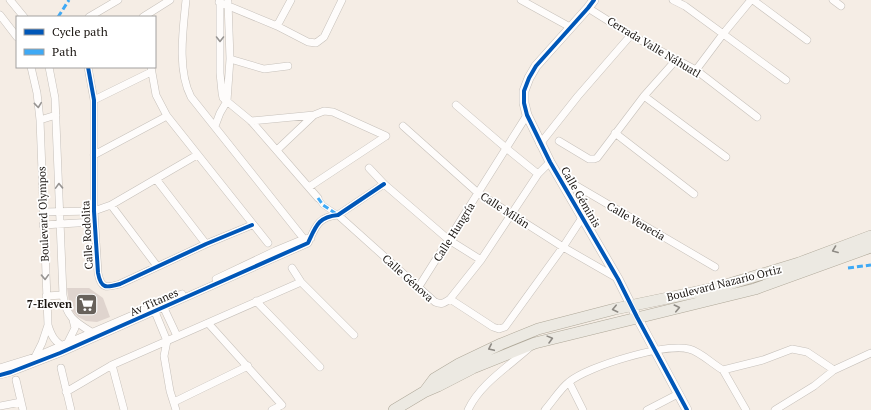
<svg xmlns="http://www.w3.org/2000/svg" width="871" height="410" font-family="'PT Serif',serif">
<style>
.building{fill:#dfd4ce}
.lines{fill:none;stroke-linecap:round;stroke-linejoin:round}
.pedestrian-casing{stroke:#c6c0ba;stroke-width:6}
.minor-casing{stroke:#c6c0ba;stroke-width:8}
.tertiary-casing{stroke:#c6c0ba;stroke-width:10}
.primary-casing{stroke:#afa899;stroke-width:12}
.pedestrian{stroke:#fefcfb;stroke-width:5.5}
.minor{stroke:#fefcfb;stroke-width:7}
.tertiary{stroke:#fefcfb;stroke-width:9}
.primary{stroke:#ece9e2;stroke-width:11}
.quiet{stroke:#3fa9f5;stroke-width:3;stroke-dasharray:6 3;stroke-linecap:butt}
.cycleway-casing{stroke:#fff;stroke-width:6}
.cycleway{stroke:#0057b8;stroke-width:4}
.oneway{stroke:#979492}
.oneway2{stroke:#8e8a84}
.labels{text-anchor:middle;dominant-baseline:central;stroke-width:3.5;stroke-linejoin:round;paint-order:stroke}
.street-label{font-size:11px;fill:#1a1511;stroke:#fff}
.poi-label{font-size:11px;font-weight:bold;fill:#1a1511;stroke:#fff;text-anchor:end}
</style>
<rect width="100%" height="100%" fill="#f5ede5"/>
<path class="building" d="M67 288H89L103 298 110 317 97 322 86 321 78 317 70 309Z"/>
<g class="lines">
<defs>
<path id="pedestrian" d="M318 198 323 205 338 215"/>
<path id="minor" d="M10 0 24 17
M186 0C183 30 177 70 191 97L304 239
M220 0V73L222 93 223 98 251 121 318 198
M521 0 570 27
M673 0 685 6 786 80
M753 0 807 40
M833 0 841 6
M219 2 277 26 308 42 316 43 324 37 342 0
M588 8 631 35 696 70 757 117
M0 15 17 37
M89 17 118 0
M143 17 170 0
M277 26 291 0
M230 59 264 69 288 66
M31 67 37 93 40 120 48 325C51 335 55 343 65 347
M49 67 55 98 63 295C66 317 75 322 93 333
M88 67 94 100V211L98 273C101 289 106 288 120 284L206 244 252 225
M151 67 156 95 167 116 268 243
M696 70 723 34 751 0
M644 96 726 157
M94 100 151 72
M456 105 506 148 538 174
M40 120 56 115
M251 121 314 115
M215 126 220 113 227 101 230 59 228 2
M403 126 478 193 563 247 617 278
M615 133 694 194
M559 141 589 159H594L597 158 644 96 676 60
M540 144 578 96 631 35
M277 150 314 115 324 111 333 112 386 136
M94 155 167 116
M369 168 384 184 449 240 481 260
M558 175 715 267
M156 179 206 244
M309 187 386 136
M111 205 157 266
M43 212 94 211 111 205 197 155
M338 215 435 302C442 305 444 303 450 299L481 260 538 174 550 162
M43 225 94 222
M292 268 301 282 354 335
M216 279 275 251 304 239 311 238
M418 288 527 115
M46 296 63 295
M450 299 493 327 499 329 505 327 563 247 582 218
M256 301 320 367
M162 304 177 336
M153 307 167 341 164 356 170 391 176 410
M208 323 282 405 272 410
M67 344 75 328 73 320
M35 357 42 343 48 325
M112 365 124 410
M0 368 35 357 182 294
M61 368 71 410
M723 370 746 410
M0 375 11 372 60 353 308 243C316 226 318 217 338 215L384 184
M16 380 23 410
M569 382 583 410
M66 392 112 365 301 282
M174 402 248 366
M0 406 21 402
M468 410C480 384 508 367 529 348
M545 410C553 401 560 389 569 382 588 366 665 343 689 349 701 352 712 364 723 370L763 360 792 349 807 352 834 370
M647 410 678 394
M775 410 814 386 834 370 871 353"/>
<path id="tertiary" d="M594 0 588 8 536 66 529 78 524 91V103L527 115 550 162 618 279 637 317 687 410"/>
<path id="primary" d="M425 391 434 379 459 364 501 344 538 329 615 309 706 290 726 285 799 263 871 236
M394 410 424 392 438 386 473 368 535 343 755 289 871 247"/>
</defs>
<use href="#pedestrian" class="pedestrian-casing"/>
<use href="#minor" class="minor-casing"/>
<use href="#tertiary" class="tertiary-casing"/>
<use href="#primary" class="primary-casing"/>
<use href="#pedestrian" class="pedestrian"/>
<use href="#minor" class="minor"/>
<use href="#tertiary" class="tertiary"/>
<use href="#primary" class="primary"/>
<path class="quiet" d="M58 17 69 0
M318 198 323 205 338 215
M848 268 871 265"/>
<defs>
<path id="cycleway" d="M594 0 588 8 536 66 529 78 524 91V103L527 115 550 162 618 279 637 317 687 410
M88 67 94 100V211L98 273C101 289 106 288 120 284L206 244 252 225
M0 375 11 372 60 353 308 243C316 226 318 217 338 215L384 184"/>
</defs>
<use href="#cycleway" class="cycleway-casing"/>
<use href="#cycleway" class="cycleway"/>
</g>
<defs><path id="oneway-chevron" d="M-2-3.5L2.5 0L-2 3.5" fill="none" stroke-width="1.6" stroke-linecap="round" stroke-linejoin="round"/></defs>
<g class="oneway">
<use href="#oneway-chevron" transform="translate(220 39) rotate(90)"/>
<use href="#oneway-chevron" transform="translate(38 105) rotate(84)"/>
<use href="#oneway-chevron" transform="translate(59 186) rotate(-92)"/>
<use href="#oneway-chevron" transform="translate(45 277) rotate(88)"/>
</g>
<g class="oneway2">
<use href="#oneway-chevron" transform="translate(835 250) rotate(159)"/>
<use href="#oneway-chevron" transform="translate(677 308) rotate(-13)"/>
<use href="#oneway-chevron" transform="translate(615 309) rotate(167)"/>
<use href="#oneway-chevron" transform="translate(550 339) rotate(-15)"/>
<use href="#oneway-chevron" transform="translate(491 348) rotate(155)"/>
</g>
<defs>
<symbol id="supermarket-square" viewBox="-11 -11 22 22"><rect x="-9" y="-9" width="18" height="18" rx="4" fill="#67615b" stroke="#fff"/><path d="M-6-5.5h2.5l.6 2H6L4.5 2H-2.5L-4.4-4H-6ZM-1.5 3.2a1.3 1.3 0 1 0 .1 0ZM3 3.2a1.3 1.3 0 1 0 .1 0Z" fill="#fff"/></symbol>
</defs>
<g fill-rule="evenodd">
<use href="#supermarket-square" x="74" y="292" width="25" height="25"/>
</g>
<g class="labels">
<g class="street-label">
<text transform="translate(654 47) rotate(31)">Cerrada Valle Náhuatl</text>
<text transform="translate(581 197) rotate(60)">Calle Géminis</text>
<text transform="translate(505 210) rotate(33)">Calle Milán</text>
<text transform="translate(43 214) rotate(-92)">Boulevard Olympos</text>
<text transform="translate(636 221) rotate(30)">Calle Venecia</text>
<text transform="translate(454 232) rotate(-58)">Calle Hungría</text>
<text transform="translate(87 235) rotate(-93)">Calle Rodolita</text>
<text transform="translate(408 278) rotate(42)">Calle Génova</text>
<text transform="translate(724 283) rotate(-14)">Boulevard Nazario Ortiz</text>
<text transform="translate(154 302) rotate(-24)">Av Titanes</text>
</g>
<g class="poi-label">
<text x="72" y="304">7-Eleven</text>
</g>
</g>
<rect x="16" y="16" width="140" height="52" fill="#ffffff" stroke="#a3a1a0"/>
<rect x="24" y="29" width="20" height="6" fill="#0057b8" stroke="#a3a1a0"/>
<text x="52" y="36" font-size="12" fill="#1a1511">Cycle path</text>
<rect x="24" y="49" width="20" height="6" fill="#3fa9f5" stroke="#a3a1a0"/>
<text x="52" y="56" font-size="12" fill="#1a1511">Path</text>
</svg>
